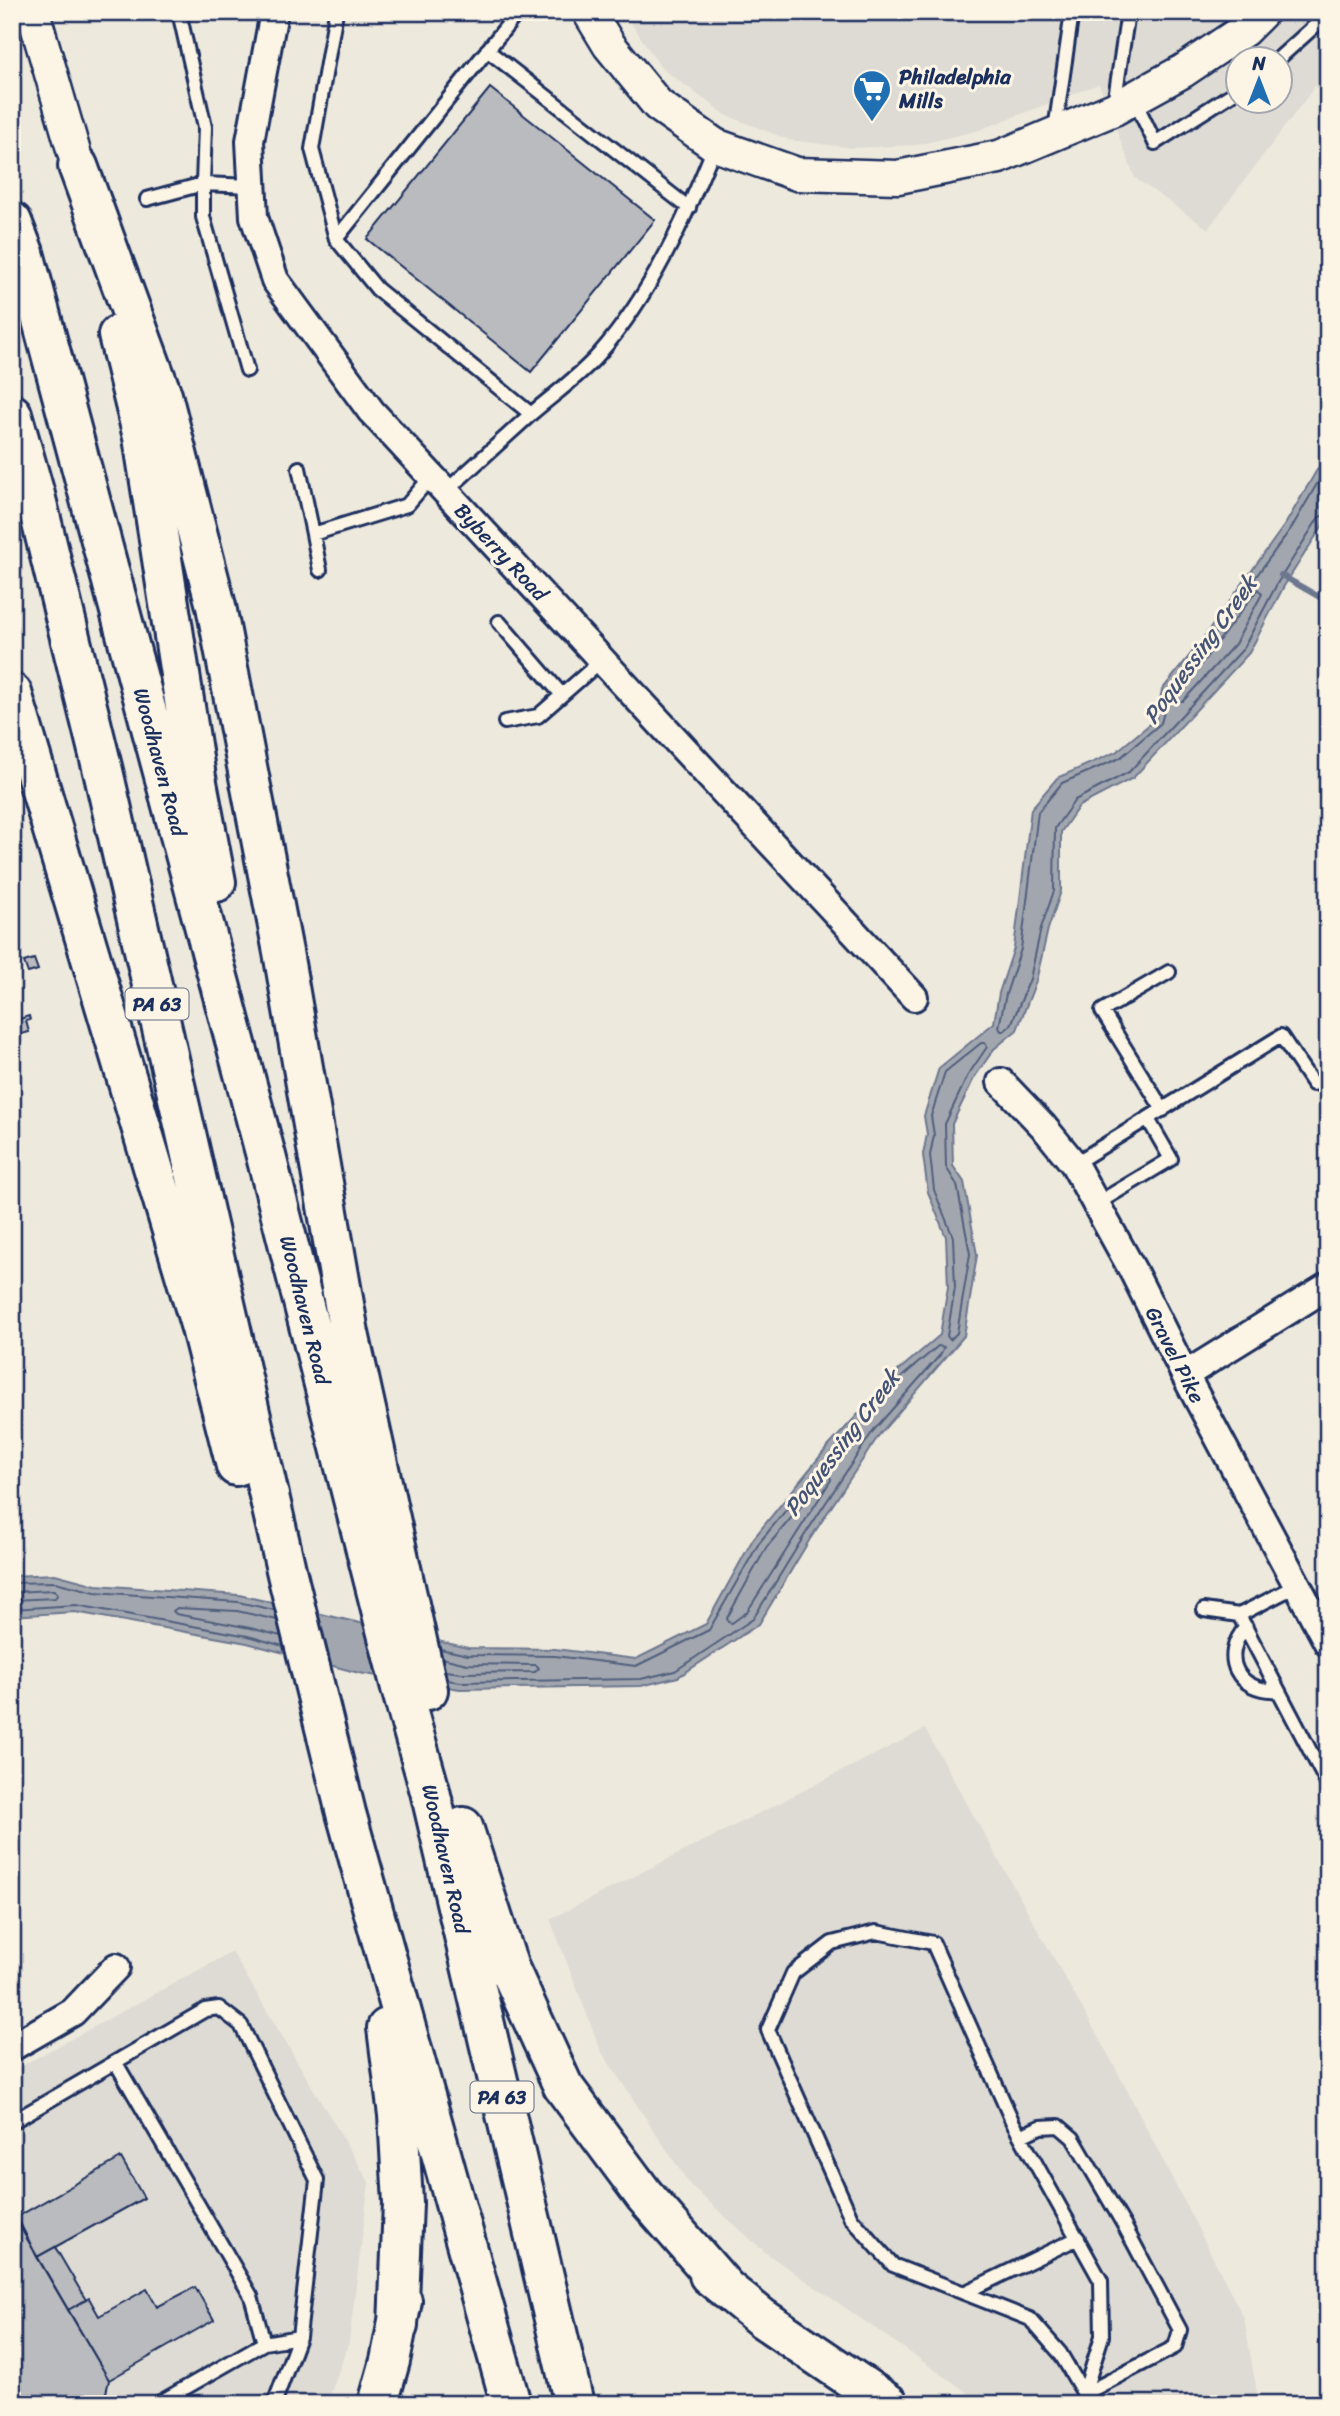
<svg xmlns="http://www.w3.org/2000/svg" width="1340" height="2416" font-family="Sriracha,sans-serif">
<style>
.built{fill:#dedbd4;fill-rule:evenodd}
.water{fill:#a2a7af;stroke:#6c778f;stroke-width:2}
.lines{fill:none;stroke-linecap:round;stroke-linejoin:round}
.shore{stroke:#515f7e;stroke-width:2}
.stream{stroke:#6c778f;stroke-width:6}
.building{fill:#babbbe;stroke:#1b2f5e;stroke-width:2}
.service-casing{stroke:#1b2f5e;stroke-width:18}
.minor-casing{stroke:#1b2f5e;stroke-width:32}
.tertiary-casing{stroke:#1b2f5e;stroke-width:37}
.motorway-casing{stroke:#1b2f5e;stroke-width:44}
.service{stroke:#fcf5e5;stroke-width:12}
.minor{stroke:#fcf5e5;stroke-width:26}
.tertiary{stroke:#fcf5e5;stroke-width:32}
.motorway{stroke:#fcf5e5;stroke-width:38}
.labels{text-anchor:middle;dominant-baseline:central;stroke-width:6;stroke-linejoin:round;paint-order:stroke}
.shield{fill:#fcf5e5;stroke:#5e6a86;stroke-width:2}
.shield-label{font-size:19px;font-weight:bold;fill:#1b2f5e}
.poi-label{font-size:21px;font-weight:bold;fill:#1b2f5e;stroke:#fcf5e5;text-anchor:start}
.street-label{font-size:21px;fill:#1b2f5e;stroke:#fcf5e5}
.water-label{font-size:23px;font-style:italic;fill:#445376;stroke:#fcf5e5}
</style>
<rect width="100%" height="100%" fill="#eee9dd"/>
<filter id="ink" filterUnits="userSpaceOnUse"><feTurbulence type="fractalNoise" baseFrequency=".0143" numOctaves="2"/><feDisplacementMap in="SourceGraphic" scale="14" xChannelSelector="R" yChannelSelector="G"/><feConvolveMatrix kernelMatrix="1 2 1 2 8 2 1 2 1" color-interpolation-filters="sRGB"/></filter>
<g filter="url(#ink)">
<path class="built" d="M624 12H1328V69L1208 229 1135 178 1099 84 979 130 917 145 853 148 789 140 726 115 661 68ZM1238 60H1280V102H1238Z
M925 1729 1114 2065 1244 2318 1259 2404H977L967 2392 766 2253 690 2185 601 2051 550 1919Z
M232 1952 369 2182 349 2342 327 2404H12V2071Z"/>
<path class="water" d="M1328 451V517L1284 586 1249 653 1133 778 1079 806 1061 832V891L1048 929 1036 981 1017 1030 994 1049 974 1078 952 1124 953 1166 964 1182 977 1255 964 1336 879 1435 810 1539 759 1624 678 1677 641 1686 460 1689 359 1673 247 1643 75 1612 12 1616V1576L55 1574 96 1585 239 1595 468 1648 555 1649 636 1659 706 1624 753 1539 826 1449 899 1370 940 1335 948 1287 946 1237 928 1192 923 1155 927 1134 924 1116 939 1068 994 1023 999 993 1014 948 1031 809 1057 778 1116 752 1156 719 1162 690 1199 644 1286 523Z"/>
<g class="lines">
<path class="shore" d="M1328 465 1292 527 1204 648 1169 693 1161 723 1120 758 1062 783 1038 812 1021 949 1006 994 999 1027 1001 1031H1004L1011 1025 1030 979 1041 928 1054 891 1055 828 1075 800 1129 772 1243 649 1278 582 1319 517 1328 514
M1258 589 1262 594 1235 644 1183 701H1178L1177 696Z
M981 1043H985L987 1047 968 1075 945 1124 946 1167 957 1185 970 1254 957 1333 950 1340 947 1336 955 1287 953 1237 934 1190 930 1155 934 1135 931 1116 945 1072Z
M827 1475 830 1476 831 1480 747 1612 732 1623 728 1622 727 1618 766 1548Z
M12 1583 55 1582 95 1592 238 1602 274 1610
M12 1592 54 1590 58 1594 55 1598 12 1600
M12 1609 76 1605 248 1636 283 1646
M277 1620 237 1611 177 1608 173 1611 176 1614 250 1628 281 1636
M440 1649 468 1655 555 1656 636 1666 709 1630 759 1543 832 1454 904 1375 938 1346 944 1347 940 1355 873 1431 804 1536 753 1619 675 1671 641 1679 461 1682 447 1680
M442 1658 467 1664 536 1665 539 1668 535 1672 462 1673 445 1671"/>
<path class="stream" d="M1281 575 1328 602"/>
</g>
<path class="building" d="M490 88 655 220 531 372 367 239Z
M34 959 38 970 28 973 24 962Z
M29 1016 30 1020 26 1021 29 1032 14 1036 15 1040 12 1041V1021Z
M15 1040 20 1059 12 1062V1041Z
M121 2158 144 2198 37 2257 17 2217Z
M12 2213 109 2380 106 2393 86 2404H12Z
M55 2247 86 2300 68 2310 37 2257Z
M195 2287 214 2320 109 2380 68 2310 89 2298 99 2316 147 2289 157 2307Z"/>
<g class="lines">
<defs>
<path id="service" d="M179 12 205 127 203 184 252 186
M336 12 312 149 336 239 518 12
M487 50 689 208
M1277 60 1328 14
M1134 99 1155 143 1238 90
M1114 105 1128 12
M1055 130 1072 12
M147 199 203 184V217L247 370
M336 239 377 289 531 414C553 395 580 376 599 354 651 295 686 217 715 145
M299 468 313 534 407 505 431 477
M445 492 531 414
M313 534 320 570
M499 622 562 695
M505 722 538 716 602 660
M1163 1110 1102 1011 1169 972
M1074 1164 1281 1036 1313 1084
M1096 1204 1171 1159 1148 1119
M1296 1586 1239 1615 1328 1785
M1204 1610 1239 1615
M1246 1627C1219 1657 1238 1693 1278 1690
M116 2063 251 2296 264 2343
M12 2122 205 2010 219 2008 241 2025 317 2180 299 2337 274 2404
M1021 2136 1040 2127 1059 2126 1073 2138 1125 2227 1180 2330 1175 2347 1084 2394
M964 2293 1078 2238
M1084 2394 1102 2336 1101 2281 1013 2123 933 1943 876 1932 832 1943 793 1973 768 2030 851 2218 893 2265 1030 2319 1060 2353 1084 2394 1086 2404
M157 2404 264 2343 299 2337"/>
<path id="minor" d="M274 12 250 141 254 217 275 280 371 411 914 997
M1001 1082 1043 1126 1074 1164 1133 1271 1185 1375 1328 1643
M1185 1375 1328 1286
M12 2047 73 2012 116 1967"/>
<path id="tertiary" d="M33 12 78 166
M589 12 609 45 658 105 715 145 797 174 898 177 999 157 1114 109 1183 71 1244 30 1262 12"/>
<path id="motorway" d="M78 166 162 395 216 606 283 952 349 1333 428 1690
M12 222 24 253 266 1156 401 1688 430 1791 574 2404
M118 335 143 437 196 777 216 882
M12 414 35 495 104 775 287 1574 346 1813 511 2404
M12 693 201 1328 236 1466
M463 1827 509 1968 563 2086 644 2195 727 2290
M387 2028 398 2115 403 2203 398 2326
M709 2275 762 2318 889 2404
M378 2404 390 2361 402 2301"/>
</defs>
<use href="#service" class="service-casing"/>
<use href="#minor" class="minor-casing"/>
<use href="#tertiary" class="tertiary-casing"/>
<use href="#motorway" class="motorway-casing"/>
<use href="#service" class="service"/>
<use href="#minor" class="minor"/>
<use href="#tertiary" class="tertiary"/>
<use href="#motorway" class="motorway"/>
</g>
</g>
<defs>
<symbol id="supermarket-pin" viewBox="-11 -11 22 30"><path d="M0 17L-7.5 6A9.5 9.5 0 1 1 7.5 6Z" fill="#1f6fb2" stroke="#fcf5e5"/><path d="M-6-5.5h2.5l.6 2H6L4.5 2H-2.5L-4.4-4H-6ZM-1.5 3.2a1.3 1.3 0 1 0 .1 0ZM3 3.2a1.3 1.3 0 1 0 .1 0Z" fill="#fff"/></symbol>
</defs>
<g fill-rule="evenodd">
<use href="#supermarket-pin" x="850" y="67" width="44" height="60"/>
</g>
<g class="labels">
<g class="shield">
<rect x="125.5" y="988.5" width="63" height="31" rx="5"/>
<rect x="470.5" y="2081.5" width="63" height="31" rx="5"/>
</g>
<g class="shield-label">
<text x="157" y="1004">PA 63</text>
<text x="502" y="2097">PA 63</text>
</g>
<g class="poi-label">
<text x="899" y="77">Philadelphia<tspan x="899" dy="24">Mills</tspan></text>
</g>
<g class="street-label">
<text transform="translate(501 552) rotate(47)">Byberry Road</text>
<text transform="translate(160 762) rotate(75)">Woodhaven Road</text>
<text transform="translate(305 1310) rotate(76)">Woodhaven Road</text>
<text transform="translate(1175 1355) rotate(63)">Gravel Pike</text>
<text transform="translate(446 1859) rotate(77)">Woodhaven Road</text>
</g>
<g class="water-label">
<text transform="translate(1200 650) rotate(-54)">Poquessing Creek</text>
<text transform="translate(842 1443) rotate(-53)">Poquessing Creek</text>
</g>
</g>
<rect width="1340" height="2416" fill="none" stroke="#fcf5e5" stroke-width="42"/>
<rect x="21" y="21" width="1298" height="2374" fill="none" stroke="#1b2f5e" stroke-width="2.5" filter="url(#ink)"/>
<g transform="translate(1259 80)"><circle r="33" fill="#fcf5e5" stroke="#a2a6af" stroke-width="2"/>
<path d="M0-5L12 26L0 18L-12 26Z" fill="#1f6fb2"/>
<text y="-10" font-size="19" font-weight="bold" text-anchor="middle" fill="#1b2f5e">N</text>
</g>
</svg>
